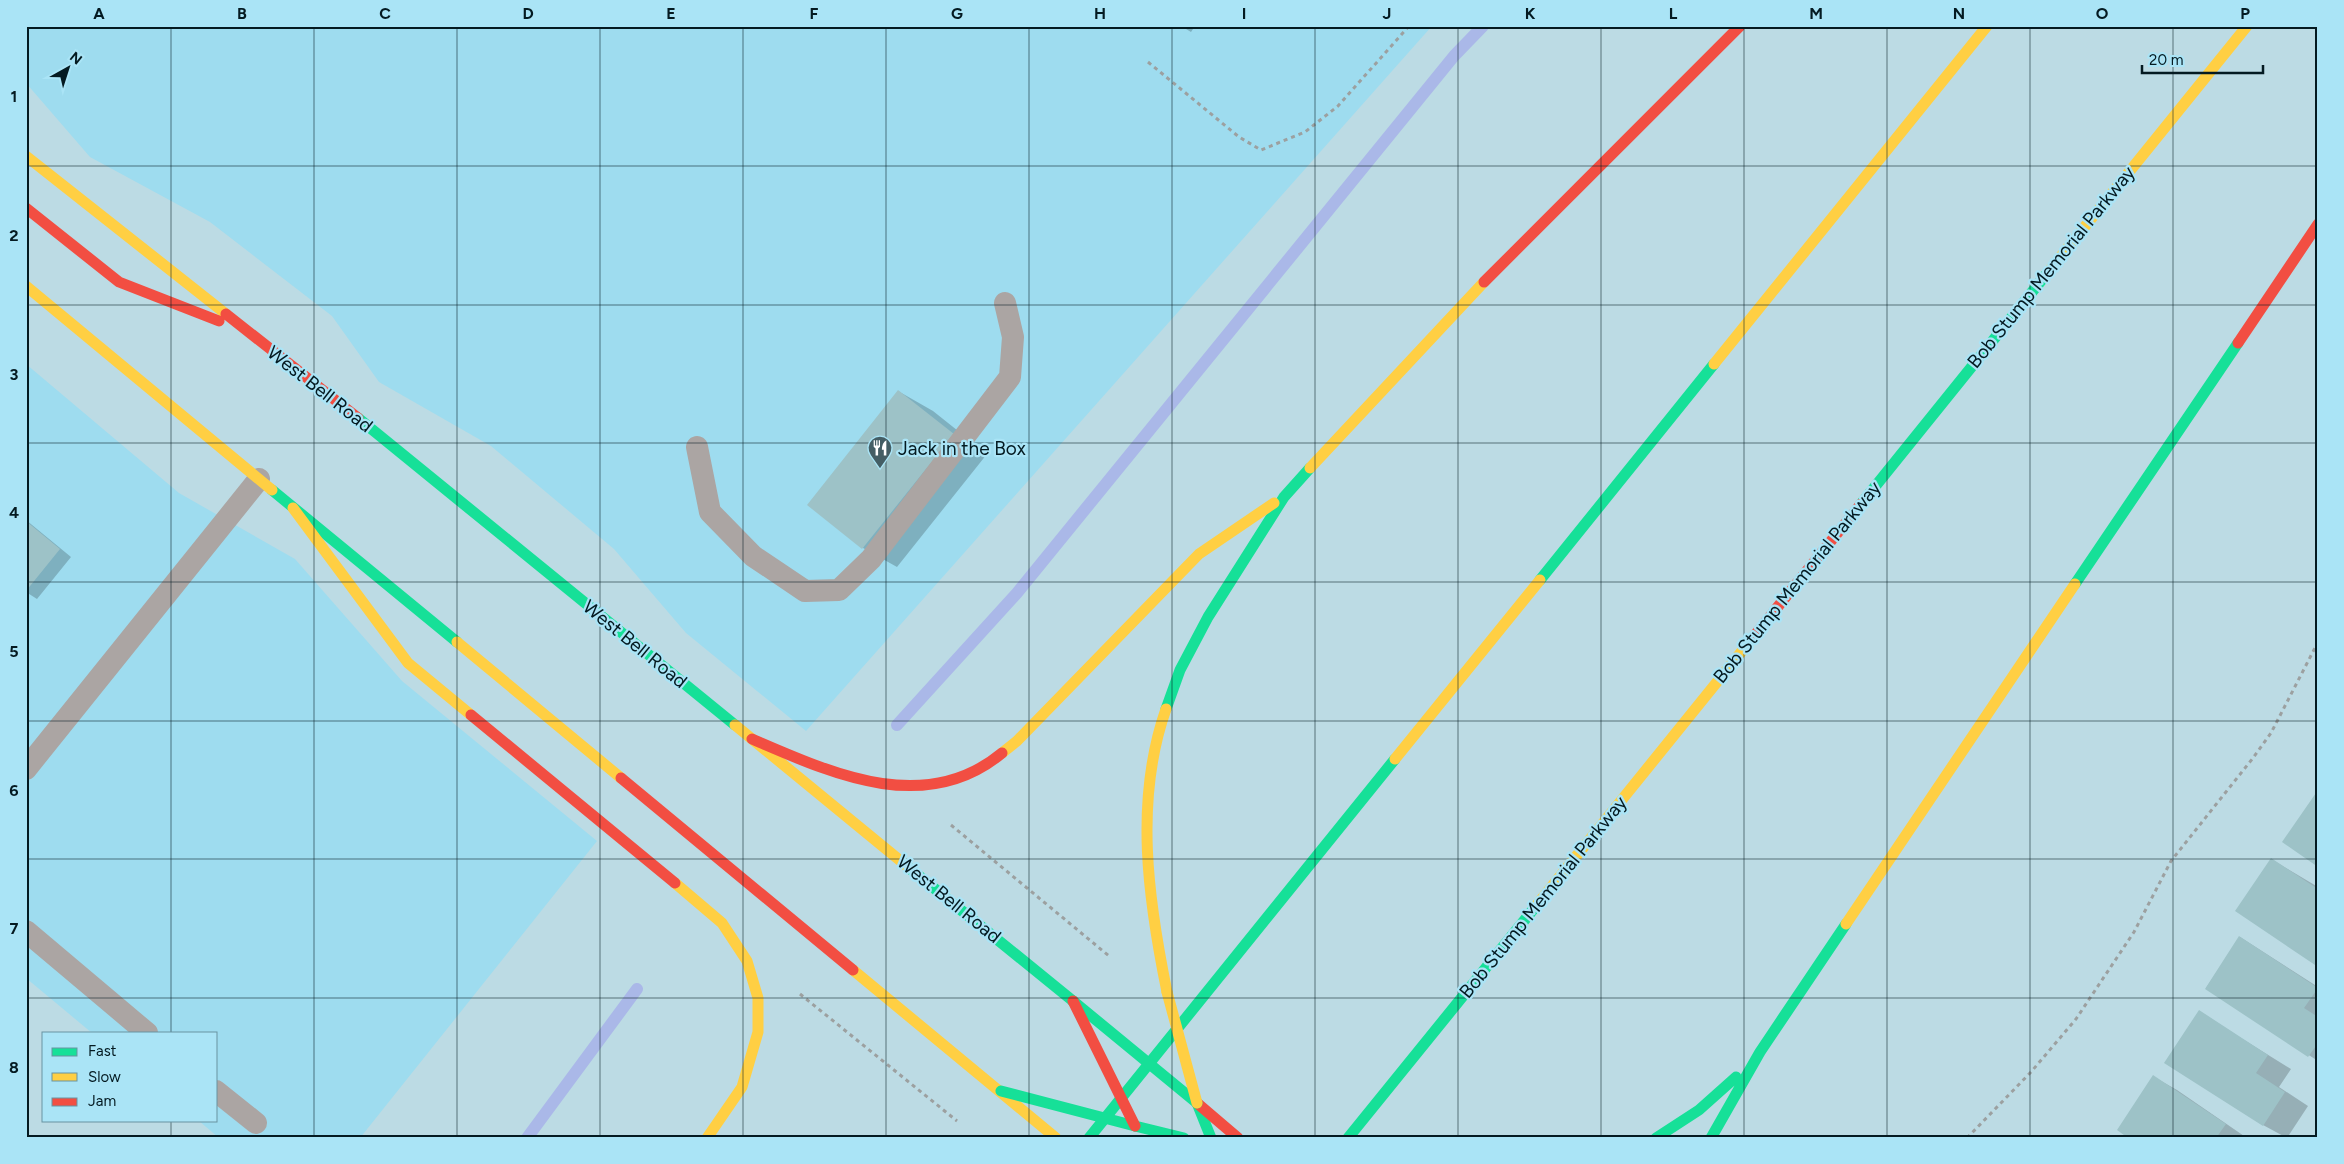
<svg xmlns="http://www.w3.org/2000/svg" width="2344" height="1164" font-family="Figtree,sans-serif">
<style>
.built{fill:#9edcef}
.shadow{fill:#0003}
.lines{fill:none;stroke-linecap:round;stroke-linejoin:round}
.stream{stroke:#aab8e8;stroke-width:12}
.building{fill:#9dc2c7}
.path{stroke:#9ca0a0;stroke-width:3;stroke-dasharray:4 4;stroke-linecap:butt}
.lane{stroke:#aba5a3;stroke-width:22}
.fast{stroke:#16e098;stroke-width:11}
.slow{stroke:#ffcf43;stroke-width:11}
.jam{stroke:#f24e42;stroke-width:11}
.fast-bridge{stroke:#16e098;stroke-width:11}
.slow-bridge{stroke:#ffcf43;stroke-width:11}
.jam-bridge{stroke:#f24e42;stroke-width:11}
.grid{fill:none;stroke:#041a21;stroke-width:1;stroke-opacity:0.55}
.labels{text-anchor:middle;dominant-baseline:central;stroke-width:4.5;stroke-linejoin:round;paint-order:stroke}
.street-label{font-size:19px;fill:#041a21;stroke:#aae4f6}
.poi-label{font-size:19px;fill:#041a21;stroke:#aae4f6;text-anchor:start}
.neatline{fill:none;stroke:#041a21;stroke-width:2}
.grid-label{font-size:16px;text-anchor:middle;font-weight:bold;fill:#041a21}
</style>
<rect width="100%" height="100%" fill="#bcdbe4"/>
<path class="built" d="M26 26H1432L806 731 686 633 614 549 491 446 379 382 332 316 210 222 90 157 26 83Z
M26 364 179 493 295 559 402 681 597 841 360 1138H219L198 1120H216V1033H92L26 978Z"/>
<path class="shadow" d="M1181 26H1195L1191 32Z
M898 391 933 411 987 454 897 567 863 548Z
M26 520 71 557 37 599 26 592Z
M2271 859 2318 887V965Z
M2240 937 2318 987V1061L2206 988Z
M2199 1012 2291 1069 2279 1087 2308 1106 2287 1138 2263 1125Z
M2154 1077 2177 1090 2247 1138H2131Z"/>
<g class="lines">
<path class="stream" d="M897 725 1017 593 1454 56 1483 26
M527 1138 637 989"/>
</g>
<path class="building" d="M898 390 954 434 862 549 807 505Z
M26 521 60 549 26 591Z
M2318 790V867L2282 842Z
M2271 858 2318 889V967L2235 911Z
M2239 936 2318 988 2304 1008 2318 1017V1043L2308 1057 2205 989Z
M2199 1010 2268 1055 2256 1073 2285 1092 2263 1126 2164 1063Z
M2153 1075 2226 1124 2216 1138H2128L2117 1130Z"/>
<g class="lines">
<path class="path" d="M1148 62 1239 137 1261 150 1305 132 1338 106 1409 26
M951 825 1109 956
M800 994 957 1121
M1967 1138 2031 1072 2076 1019 2134 932 2171 861 2253 758 2271 733 2318 642"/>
<path class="lane" d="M697 447 710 512 753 556 805 591 839 590 871 559 1010 377 1013 337 1005 303
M26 769 259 479
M26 931 147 1033
M216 1091 256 1123"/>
<path class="fast" d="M358 418 735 725
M272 490 457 642
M1861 504 2049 271
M1540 580 1714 364
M2075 584 2238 343
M1166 709 1180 670 1208 617 1284 497 1310 468
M908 867 1073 1001
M1197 1103 1211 1138
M1135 1126 1184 1138
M1089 1138 1395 759
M1348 1138 1536 906
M1656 1138 1699 1110 1736 1077
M1711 1138 1760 1052 1846 924"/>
<path class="slow" d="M26 156 226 314
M2049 271 2247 26
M26 286 272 490
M1714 364 1987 26
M1310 468 1484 282
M293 508 408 663 471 715
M457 642 621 778
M1166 709C1134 800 1148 899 1167 992
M735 725 908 867
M1002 753 1017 741 1199 554 1274 503
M1395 759 1540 580
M675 883 722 923 747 961 758 998V1032L742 1087 707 1138
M1536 906 1755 635
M1846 924 2075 584
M853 970 1056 1138"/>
<path class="jam" d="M26 208 119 282 219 321
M1484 282 1740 26
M226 314 358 418
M2238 343 2318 224
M1755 635 1861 504
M471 715 675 883
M752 739C831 773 925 817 1002 753
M621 778 853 970
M1197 1103 1238 1138"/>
<path class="fast-bridge" d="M1073 1001 1197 1103
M1001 1091 1135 1126"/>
<path class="slow-bridge" d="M1167 992 1197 1103"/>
<path class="jam-bridge" d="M1073 1001 1135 1126"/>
</g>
<path class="grid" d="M171 26V1033M314 26V1138M457 26V1138M600 26V1138M743 26V1138M886 26V1138M1029 26V1138M1172 26V1138M1315 26V1138M1458 26V1138M1601 26V1138M1744 26V1138M1887 26V1138M2030 26V1138M2173 26V1138M26 166H2318M26 305H2318M26 443H2318M26 582H2318M26 721H2318M26 859H2318M26 998H2318M171 1120V1138"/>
<defs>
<symbol id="restaurant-pin" viewBox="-11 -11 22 30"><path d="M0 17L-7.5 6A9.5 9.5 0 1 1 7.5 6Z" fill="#445e65" stroke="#aae4f6"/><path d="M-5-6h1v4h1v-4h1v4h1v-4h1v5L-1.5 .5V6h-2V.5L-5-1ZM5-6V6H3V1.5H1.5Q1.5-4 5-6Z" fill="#fff"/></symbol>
</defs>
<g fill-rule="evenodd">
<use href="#restaurant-pin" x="866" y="434" width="28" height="38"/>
</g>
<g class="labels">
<g class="street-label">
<text transform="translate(2051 267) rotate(-51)">Bob Stump Memorial Parkway</text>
<text transform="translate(320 389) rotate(38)">West Bell Road</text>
<text transform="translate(1797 582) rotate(-51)">Bob Stump Memorial Parkway</text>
<text transform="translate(635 644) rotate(39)">West Bell Road</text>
<text transform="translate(1543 897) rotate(-51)">Bob Stump Memorial Parkway</text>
<text transform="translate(949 899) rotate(39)">West Bell Road</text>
</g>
<g class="poi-label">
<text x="898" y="448">Jack in the Box</text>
</g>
</g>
<rect width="2344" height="1164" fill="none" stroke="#aae4f6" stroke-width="55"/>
<rect x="42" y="1032" width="175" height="90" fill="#aae4f6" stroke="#6893a1"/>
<rect x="52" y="1048" width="25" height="8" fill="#16e098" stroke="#6893a1"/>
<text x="88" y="1056" font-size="15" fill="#041a21">Fast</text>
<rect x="52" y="1073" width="25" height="8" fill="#ffcf43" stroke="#6893a1"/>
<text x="88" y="1082" font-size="15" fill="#041a21">Slow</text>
<rect x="52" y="1098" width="25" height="8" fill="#f24e42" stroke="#6893a1"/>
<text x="88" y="1106" font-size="15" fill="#041a21">Jam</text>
<g transform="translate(68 68) rotate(39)" stroke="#aae4f6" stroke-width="4" paint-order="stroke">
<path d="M0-4L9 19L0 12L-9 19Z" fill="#041a21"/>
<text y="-8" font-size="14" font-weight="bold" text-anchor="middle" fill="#041a21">N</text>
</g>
<path d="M2142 65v8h121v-8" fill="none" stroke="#041a21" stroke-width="2.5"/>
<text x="2149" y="65" font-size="15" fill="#041a21" stroke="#aae4f6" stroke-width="4" paint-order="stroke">20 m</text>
<rect x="28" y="28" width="2288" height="1108" class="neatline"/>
<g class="grid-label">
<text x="99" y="19">A</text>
<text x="242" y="19">B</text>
<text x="385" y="19">C</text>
<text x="528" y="19">D</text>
<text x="671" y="19">E</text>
<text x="814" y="19">F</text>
<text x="957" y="19">G</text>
<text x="1100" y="19">H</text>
<text x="1244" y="19">I</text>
<text x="1387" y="19">J</text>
<text x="1530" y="19">K</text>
<text x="1673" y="19">L</text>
<text x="1816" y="19">M</text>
<text x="1959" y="19">N</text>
<text x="2102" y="19">O</text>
<text x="2245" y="19">P</text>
<text x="14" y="102">1</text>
<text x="14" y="241">2</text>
<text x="14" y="380">3</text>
<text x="14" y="518">4</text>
<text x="14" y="657">5</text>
<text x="14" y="796">6</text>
<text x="14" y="934">7</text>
<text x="14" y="1073">8</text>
</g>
</svg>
